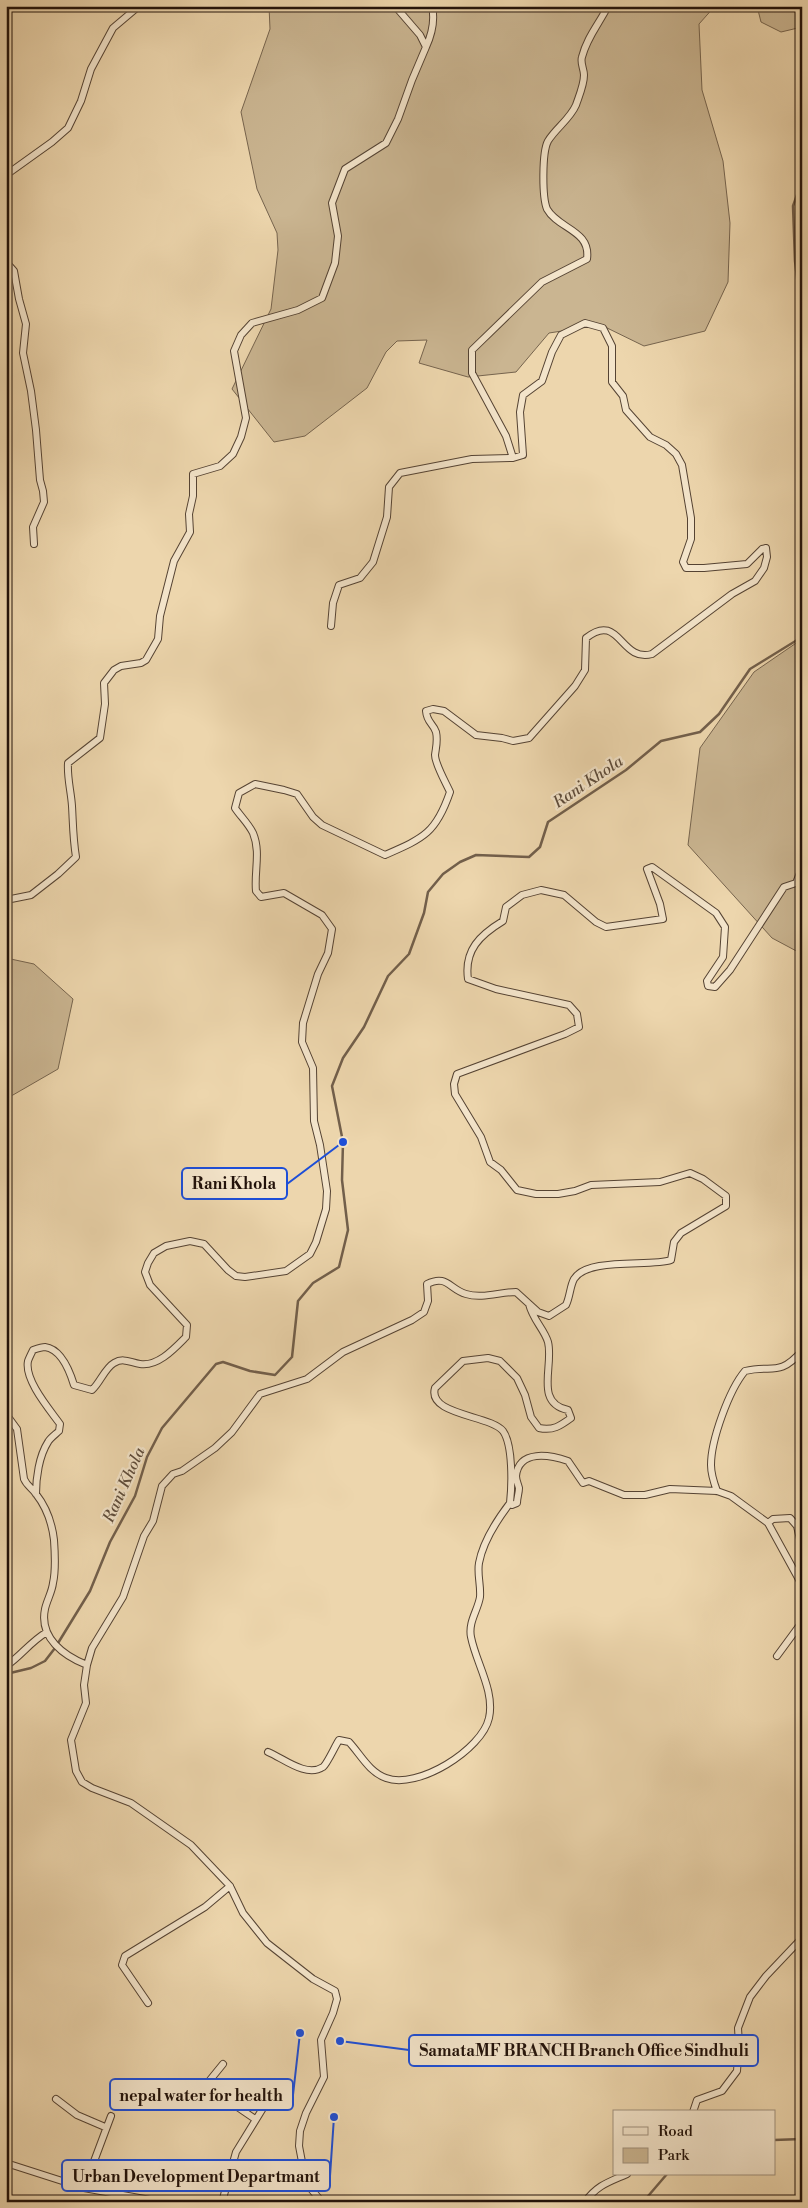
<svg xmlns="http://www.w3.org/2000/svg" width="808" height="2208" font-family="'Libre Bodoni',serif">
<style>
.green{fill:#cab591;stroke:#76644e}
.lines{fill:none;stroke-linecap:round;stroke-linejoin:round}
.stream{stroke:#725f4b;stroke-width:2.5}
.minor-casing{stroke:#554333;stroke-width:8}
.minor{stroke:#f3e4ca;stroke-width:6}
.labels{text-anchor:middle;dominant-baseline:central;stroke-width:4.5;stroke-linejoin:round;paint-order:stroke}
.water-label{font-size:16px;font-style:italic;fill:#5e4c3b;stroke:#f3e4ca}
.leader{fill:none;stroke:#1d4ed8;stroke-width:2}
.callout-dot{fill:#1d4ed8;stroke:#f3e4ca;stroke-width:2}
.callout{fill:#f3e4ca;stroke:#1d4ed8;stroke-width:2}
.callout-label{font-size:16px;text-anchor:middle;font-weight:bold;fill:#22120a}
</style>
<rect width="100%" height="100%" fill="#edd6ad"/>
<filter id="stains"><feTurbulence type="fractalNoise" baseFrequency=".004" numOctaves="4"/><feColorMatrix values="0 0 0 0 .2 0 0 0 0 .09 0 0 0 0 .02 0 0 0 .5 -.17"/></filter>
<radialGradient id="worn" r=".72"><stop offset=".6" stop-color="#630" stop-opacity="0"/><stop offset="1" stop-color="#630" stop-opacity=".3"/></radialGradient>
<path class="green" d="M269 6H715L699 24 702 90 723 161 730 223 728 282 705 331 644 346 601 325 549 333 516 372 468 377 419 363 427 340 397 341 386 352 367 388 305 436 274 442 232 389 271 309 278 250 277 233 257 189 241 112 270 29Z
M757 6H802V27L781 32 761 22Z
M802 639V954L772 938 688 845 700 748 754 672Z
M6 958 34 964 73 999 58 1069 6 1099Z"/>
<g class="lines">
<path class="stream" d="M802 181 793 206 795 261 802 320
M6 1674 31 1668 45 1661 55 1648 90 1591 110 1542 135 1496 147 1457 162 1428 216 1364 223 1362 250 1371 275 1375 292 1357 298 1301 313 1283 339 1267 348 1230 342 1180 343 1142 332 1086 343 1058 364 1027 388 976 409 954 424 913 428 892 443 874 460 862 476 855 529 857 540 847 548 822 626 770 661 741 700 732 719 714 750 669 802 637
M774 2140 802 2139
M643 2202 667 2174"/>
<defs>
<path id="minor" d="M426 47C432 34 435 20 432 6
M6 175 52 142 68 128 81 101 91 69 113 28 139 6
M6 262 14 271 19 299 26 324 23 353 31 391 36 430 40 480 43 491 44 502 33 527 34 544
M513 458 506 436 472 373V350L542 282 587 259C591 230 558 229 547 209 542 197 542 152 548 141 556 128 570 119 576 105 579 96 584 85 584 75 584 69 580 63 582 57 587 37 599 24 608 6
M6 900 31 895 58 874 76 857C73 839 73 823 72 806 71 791 67 778 68 763L100 738 105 704 104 683 114 670 121 666 141 663 146 660 158 639 160 616 174 561 190 532 189 514 193 496V474L220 466 233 454 241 437 246 418 234 351 241 335 252 323 298 310 322 298 335 263 338 236 332 203 345 169 386 143 398 119 412 80 426 47 420 35 395 6
M529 1304C533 1320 544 1329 548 1342 554 1366 534 1403 568 1410L571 1418C560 1426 553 1431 539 1428L531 1417 525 1395 517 1378 500 1361 488 1358 463 1361 435 1388C427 1415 490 1415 503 1431 513 1445 512 1485 510 1503L512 1505 517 1503C517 1498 519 1493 519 1488 518 1484 516 1480 516 1476 519 1449 550 1455 568 1461L583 1483 589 1481 624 1495H645L670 1489 717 1491 731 1496 768 1523 802 1585
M6 1414 17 1429 24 1479C27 1486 32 1488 36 1494 47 1508 52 1523 54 1540 55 1554 56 1570 53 1583 52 1592 47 1600 45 1609 39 1638 64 1656 87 1665L84 1685 86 1703 71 1740 76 1771 82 1782 92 1788 131 1803 191 1845 230 1886 243 1913 267 1943 313 1979 335 1991 337 1999 333 2013 321 2040 324 2077 306 2113 300 2131 299 2146 306 2183 322 2202
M717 1491C714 1483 711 1474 711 1465 711 1440 729 1390 745 1371 772 1364 778 1378 802 1351
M36 1494C36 1478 39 1456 48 1442 50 1438 56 1434 59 1431L60 1424C50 1410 24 1380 28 1361 29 1358 31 1354 33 1350 36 1349 42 1347 45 1347 61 1349 70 1372 74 1385L92 1390C100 1383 105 1368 114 1363 124 1357 131 1363 140 1364 158 1367 175 1348 186 1337L187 1325 150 1285 145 1272 148 1263 154 1253 166 1246 190 1241 204 1244 228 1270 236 1276 245 1277 286 1271 310 1254 316 1242 326 1209 327 1191 320 1145 314 1121 313 1068 302 1042 303 1023 318 974 328 953 332 929 322 915 284 893 261 897 256 891C254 872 261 852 253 833 248 823 241 817 235 808L239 793 255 784 284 790 297 794 313 817 322 825 385 855C424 838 436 833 450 792 446 783 435 764 435 755 436 747 438 741 436 732 433 723 427 723 426 711L433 709 444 711 476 735 502 738 513 741 529 738 575 686 585 670 586 638C620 611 620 663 652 654L732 594 755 581 764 568 767 557 766 548 762 549 747 564 704 568H686L683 562 691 539V518L682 465 676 454 666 445 650 437 626 410 623 396 612 382V346L603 328 585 323 561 335 552 352 542 381 523 395 520 412 523 455 513 458 472 459 400 473 389 487 387 517 373 562 360 578 339 585 333 603 331 626
M768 1523 773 1519 790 1518 797 1526 802 1548
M777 1656 802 1622
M87 1665 92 1648 123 1597 144 1536 153 1521 162 1486 173 1474 182 1471 215 1448 232 1432 260 1394 307 1379 343 1352 412 1320 424 1312 428 1301 427 1284C447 1274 449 1289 466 1294 482 1299 500 1292 516 1292L538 1312 549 1316 566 1305C570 1297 570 1286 574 1279 587 1257 651 1267 671 1260L674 1242 681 1233 726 1206V1196L703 1179 690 1173 660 1182 591 1185 575 1191 558 1194H536L517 1190 501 1170 490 1162 481 1137 455 1094 454 1084 457 1074 565 1034 579 1027 577 1014 569 1005 496 989 468 979C464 950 480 935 503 921L506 907 522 895 541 890 564 895 596 922 606 927 663 919 660 904 647 869 652 867 716 913 725 927 723 957 707 981 708 986 715 987 730 970 784 887 796 883 802 868
M6 1666C22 1655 30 1642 47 1632
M268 1752C283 1758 306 1778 323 1767 327 1764 335 1746 339 1740L349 1742C361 1755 369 1772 386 1778 417 1790 482 1750 489 1718 495 1691 476 1663 471 1637 468 1622 478 1610 480 1597 481 1585 477 1574 479 1563 483 1541 497 1520 510 1503
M148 2003 122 1965 125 1956 205 1907 230 1886
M223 2064 210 2080 214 2091 255 2119
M56 2099 77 2115 105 2127
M693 2112 697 2100 722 2091 737 2071 739 2044 738 2028 750 1997 766 1976 802 1938
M6 2163 84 2188 161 2202
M84 2188 111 2116
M222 2202 236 2152 276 2087
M585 2202C597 2185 609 2182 627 2174
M797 2202 802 2188"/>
</defs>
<use href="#minor" class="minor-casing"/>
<use href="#minor" class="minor"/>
</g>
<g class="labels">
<g class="water-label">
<text transform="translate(588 782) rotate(-34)">Rani Khola</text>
<text transform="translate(124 1485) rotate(-66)">Rani Khola</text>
</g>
</g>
<path class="leader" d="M343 1142L287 1184M340 2041L409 2050M300 2033L293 2095M334 2117L330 2176"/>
<g class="callout-dot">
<circle cx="343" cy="1142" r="5"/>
<circle cx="340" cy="2041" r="5"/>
<circle cx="300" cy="2033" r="5"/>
<circle cx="334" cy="2117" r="5"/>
</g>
<g class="callout">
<rect x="182" y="1168" width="105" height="31" rx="5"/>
<rect x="409" y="2035" width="349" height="31" rx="5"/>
<rect x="110" y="2079" width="183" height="31" rx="5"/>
<rect x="62" y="2160" width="268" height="31" rx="5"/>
</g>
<g class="callout-label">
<text x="234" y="1189">Rani Khola</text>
<text x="584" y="2056">SamataMF BRANCH Branch Office Sindhuli</text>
<text x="201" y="2101">nepal water for health</text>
<text x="196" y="2182">Urban Development Departmant</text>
</g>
<rect width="808" height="2208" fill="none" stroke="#edd6ad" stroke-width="25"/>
<rect x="8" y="8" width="793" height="2193" fill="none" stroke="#22120a" stroke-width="2.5"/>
<rect x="12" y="12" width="783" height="2183" fill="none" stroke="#22120a"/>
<rect x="613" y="2110" width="162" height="65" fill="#f3e4ca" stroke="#9f907d"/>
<rect x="623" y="2127" width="25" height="8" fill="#f3e4ca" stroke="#9f907d"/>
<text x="658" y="2136" font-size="15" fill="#22120a">Road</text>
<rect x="623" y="2148" width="25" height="15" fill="#cab591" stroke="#9f907d"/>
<text x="658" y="2160" font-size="15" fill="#22120a">Park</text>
<rect width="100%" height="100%" filter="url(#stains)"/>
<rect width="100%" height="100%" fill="url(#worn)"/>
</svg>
